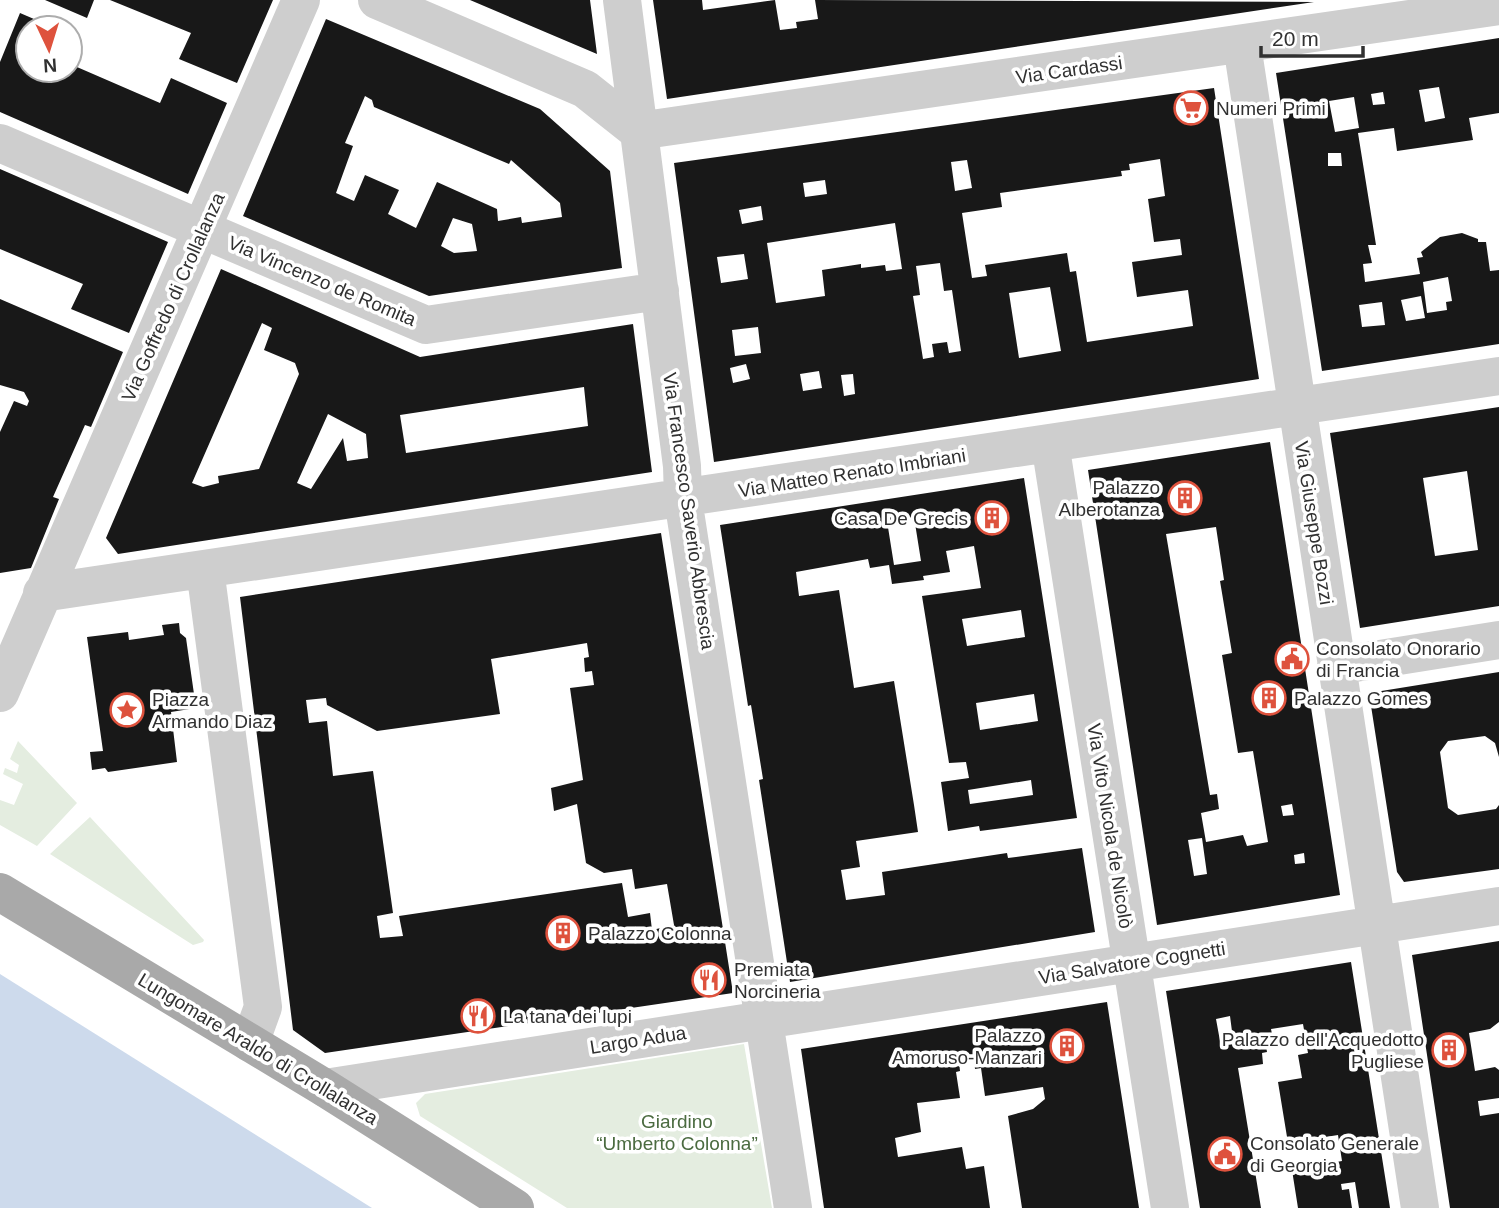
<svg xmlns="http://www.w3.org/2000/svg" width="1499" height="1208" font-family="Arial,sans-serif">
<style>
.green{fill:#e4ede0}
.water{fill:#cddaec}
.building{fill:#181818;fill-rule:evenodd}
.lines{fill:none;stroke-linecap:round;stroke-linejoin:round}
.minor{stroke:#cecece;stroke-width:38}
.major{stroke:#a9a9a9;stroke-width:38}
.labels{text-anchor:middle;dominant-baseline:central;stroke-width:7;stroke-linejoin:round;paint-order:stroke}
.street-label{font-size:19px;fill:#313131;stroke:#fff}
.poi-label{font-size:19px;fill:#313131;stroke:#fff;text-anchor:start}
.park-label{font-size:19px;fill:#4b6b40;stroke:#fff}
</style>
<rect width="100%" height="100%" fill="#fff"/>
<path class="green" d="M18 741 77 803 37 846 0 825V800L14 805 23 784 3 774 5 768 17 773 19 765 10 759Z
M90 817 204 940 203 942 193 945 50 854Z
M744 1044 772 1208H567L420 1116 416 1103 425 1094Z"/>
<path class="water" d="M0 974 372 1208H0Z"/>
<path class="building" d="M45 0H94L87 18Z
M110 0H273L237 83 179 59 191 33Z
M470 0H590L597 54 524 23Z
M653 0H702L703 10 775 0 780 30 797 28 796 22 818 19 815 0 1314 2 667 99Z
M20 13 55 28H28V70H70V64L160 103 171 78 227 103 188 194 0 112V62Z
M326 19 540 109 610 171 622 268 429 296 243 216ZM365 96 372 100 374 107 509 164 511 160 560 203 562 217 522 223 521 217 498 221 497 209 437 182 416 228 388 214 399 190 365 175 354 201 336 193 353 146 345 143ZM453 218 472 224 477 251 454 253 441 246Z
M70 34 78 38 70 55Z
M1499 38V113L1469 118 1473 140 1397 151 1394 128 1358 133 1376 245H1368L1372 263 1363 264 1365 282 1420 274 1417 258 1423 257 1421 252 1440 237 1462 233 1478 239V242H1486L1490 271 1499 270V344L1322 371 1276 73ZM1439 87 1445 118 1425 122 1419 90ZM1383 92 1385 104 1373 105 1371 94ZM1354 97 1359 128 1335 132 1329 101ZM1328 153H1341L1342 166H1328ZM1448 277 1452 301 1446 302 1447 310 1427 313 1423 282ZM1421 296 1425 318 1406 321 1401 300ZM1382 302 1385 325 1362 327 1359 305Z
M1214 88 1259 379 714 462 674 163ZM1160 159 1165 196 1148 199 1154 242 1180 239 1182 255 1132 262 1137 297 1188 290 1193 326 1087 342 1076 271 1070 272 1067 253 985 265 987 276 972 278 962 213 1002 207 1000 193 1122 176 1121 171 1130 170 1129 164ZM967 160 972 188 955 191 951 162ZM825 180 827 194 805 197 803 183ZM761 206 763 220 742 224 739 210ZM895 223 902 269 886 271 885 265 861 268V264L822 270 825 296 776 303 767 243ZM744 254 748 279 721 283 717 257ZM940 263 944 291 952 290 961 351 949 353 947 342 932 344 934 357 923 359 913 296 920 295 916 266ZM1050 287 1061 351 1019 358 1009 293ZM758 327 761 353 735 356 732 330ZM746 364 750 379 733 383 730 368ZM819 371 822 388 803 391 800 374ZM853 374 855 394 844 396 841 375Z
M0 169 168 242 129 333 71 309 83 284 0 249Z
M221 269 420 357 633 324 652 472 118 554 106 538ZM262 323 272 328 264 350 295 363 299 374 259 469 218 476 219 483 203 487 192 483ZM584 387 588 426 406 453 400 415ZM328 414 366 434 368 458 347 461 343 438 311 489 297 483Z
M0 299 123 352 91 427 85 425 53 497 59 499 31 568 0 573V432L14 401 27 406 29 401 24 392 0 385Z
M1499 407V606L1360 628 1330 433ZM1467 471 1478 550 1435 556 1423 478Z
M1270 442 1340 895 1157 925 1088 470ZM1216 527 1224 580 1220 581 1232 653 1222 655 1238 753 1253 751 1268 842 1247 846 1243 835 1206 842 1201 813 1219 809 1217 794 1210 795 1166 534ZM1292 804 1294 815 1283 816 1281 806ZM1202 838 1207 874 1194 876 1188 840ZM1304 853 1305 863 1295 864 1294 855Z
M1024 478 1077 818 980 831 979 826 948 831 941 782 969 778 966 762 949 763 922 596 981 588 974 546 946 551 950 572 923 576 924 580 892 584 889 565 870 568 868 559 796 572 799 596 839 590 854 688 894 681 914 805 918 832 856 841 860 867 841 870 846 900 885 895 882 872 1007 853 1008 858 1082 848 1095 932 790 982 759 780 763 779 751 705 748 706 720 525ZM914 517 921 561 894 565 887 521ZM1021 610 1025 637 967 646 962 619ZM1034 694 1038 721 980 730 976 703ZM1031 780 1033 795 970 804 968 790Z
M661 533 733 993 325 1053 293 1030 240 597ZM587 643 589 657 584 658 585 672 592 671 594 685 570 688 583 780 551 788 554 811 577 804 586 863 604 873 632 869 635 889 667 884 674 925 652 930 650 913 628 917 622 883 399 916 403 936 380 938 377 916 393 913 373 771 333 776 327 721 309 723 306 700 326 698 327 705 377 731 500 714 491 659Z
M179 623 180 633 186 638 196 708 171 712 177 762 108 772 105 768 92 770 90 752 103 751 87 637 128 632 129 640 164 635 162 625Z
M1499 672V757L1495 743 1485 736 1448 741 1440 752 1448 808 1458 815 1496 809 1499 805V869L1404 882 1397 872 1369 693Z
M1499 941V1022L1490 1029 1469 1033 1475 1071 1495 1067 1499 1070V1098L1478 1101 1480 1116 1499 1113V1208H1450L1412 955Z
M1351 962 1390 1208H1359L1355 1182 1341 1184 1342 1190 1349 1189 1352 1208H1298L1292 1170 1342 1161 1338 1135 1288 1143 1278 1082 1302 1078 1298 1055 1308 1053 1303 1024 1271 1029 1273 1039 1265 1040 1267 1052 1262 1053 1263 1064 1238 1068 1261 1208H1200L1166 991ZM1230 1016 1233 1039 1220 1041 1216 1019Z
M1107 1002 1139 1208H1022L1008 1116 1033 1109 1045 1099 1043 1087 985 1096 981 1068 975 1069 974 1059 959 1062 960 1071 956 1072 960 1098 917 1103 921 1132 895 1138 898 1157 962 1147 966 1169 984 1166 990 1208H824L801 1049Z"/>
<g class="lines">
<path class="minor" d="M377 0 585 89 638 131 1499 6
M622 0 682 466 683 499 793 1208
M1242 45 1420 1208
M0 143 426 325 660 291
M1050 443 1170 1208
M205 569 263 1007 250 1043
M42 593 1499 376
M1336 666 1499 640
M0 693 301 0
M325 1088 1499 906"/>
<path class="major" d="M0 892 325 1088 515 1208"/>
</g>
<defs>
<symbol id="supermarket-ring" viewBox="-11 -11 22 22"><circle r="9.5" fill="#fff" stroke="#de523d" stroke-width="1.5"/><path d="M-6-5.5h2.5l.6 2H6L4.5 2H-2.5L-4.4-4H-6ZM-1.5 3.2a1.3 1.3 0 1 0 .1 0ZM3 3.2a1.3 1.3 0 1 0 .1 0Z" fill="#de523d"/></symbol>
<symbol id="building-ring" viewBox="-11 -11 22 22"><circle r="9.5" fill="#fff" stroke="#de523d" stroke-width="1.5"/><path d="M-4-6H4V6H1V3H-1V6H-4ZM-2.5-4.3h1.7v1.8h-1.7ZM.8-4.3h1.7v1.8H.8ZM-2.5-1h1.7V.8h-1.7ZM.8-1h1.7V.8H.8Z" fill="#de523d"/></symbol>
<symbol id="civic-ring" viewBox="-11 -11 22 22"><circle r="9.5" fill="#fff" stroke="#de523d" stroke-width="1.5"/><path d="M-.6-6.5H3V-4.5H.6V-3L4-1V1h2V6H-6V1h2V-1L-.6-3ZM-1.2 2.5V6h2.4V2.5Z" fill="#de523d"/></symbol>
<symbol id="sight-ring" viewBox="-11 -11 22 22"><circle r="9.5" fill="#fff" stroke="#de523d" stroke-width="1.5"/><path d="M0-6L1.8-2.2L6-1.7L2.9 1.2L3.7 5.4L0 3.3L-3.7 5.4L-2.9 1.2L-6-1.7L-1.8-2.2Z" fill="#de523d"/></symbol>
<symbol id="restaurant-ring" viewBox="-11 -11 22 22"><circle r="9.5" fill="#fff" stroke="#de523d" stroke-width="1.5"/><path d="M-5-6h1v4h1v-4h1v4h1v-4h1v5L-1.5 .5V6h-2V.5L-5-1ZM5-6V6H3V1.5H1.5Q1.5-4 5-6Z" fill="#de523d"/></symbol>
</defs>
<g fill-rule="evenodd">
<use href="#supermarket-ring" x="1172" y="89" width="38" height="38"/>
<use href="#building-ring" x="1166" y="479" width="38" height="38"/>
<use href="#building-ring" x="973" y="499" width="38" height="38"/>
<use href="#civic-ring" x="1273" y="640" width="38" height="38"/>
<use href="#building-ring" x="1250" y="679" width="38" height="38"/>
<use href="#sight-ring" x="108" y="691" width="38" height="38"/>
<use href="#building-ring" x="544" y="914" width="38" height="38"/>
<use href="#restaurant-ring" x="690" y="961" width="38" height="38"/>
<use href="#restaurant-ring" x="459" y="997" width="38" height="38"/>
<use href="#building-ring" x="1048" y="1027" width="38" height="38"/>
<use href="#building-ring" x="1430" y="1031" width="38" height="38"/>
<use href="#civic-ring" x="1206" y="1135" width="38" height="38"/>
</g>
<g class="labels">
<g class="street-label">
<text transform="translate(1069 70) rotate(-8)">Via Cardassi</text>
<text transform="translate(322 281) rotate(23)">Via Vincenzo de Romita</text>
<text transform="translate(173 297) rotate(-66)">Via Goffredo di Crollalanza</text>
<text transform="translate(852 473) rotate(-9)">Via Matteo Renato Imbriani</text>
<text transform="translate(689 511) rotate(82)">Via Francesco Saverio Abbrescia</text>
<text transform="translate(1314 523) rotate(81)">Via Giuseppe Bozzi</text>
<text transform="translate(1110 826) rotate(81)">Via Vito Nicola de Nicolò</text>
<text transform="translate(1132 963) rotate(-9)">Via Salvatore Cognetti</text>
<text transform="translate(638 1040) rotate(-9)">Largo Adua</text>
<text transform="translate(258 1049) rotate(31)">Lungomare Araldo di Crollalanza</text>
</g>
<g class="poi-label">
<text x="1216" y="108">Numeri Primi</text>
<text x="1160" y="487" text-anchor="end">Palazzo<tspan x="1160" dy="22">Alberotanza</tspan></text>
<text x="968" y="518" text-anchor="end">Casa De Grecis</text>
<text x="1316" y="648">Consolato Onorario<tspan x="1316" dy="22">di Francia</tspan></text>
<text x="1294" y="698">Palazzo Gomes</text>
<text x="152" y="699">Piazza<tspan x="152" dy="22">Armando Diaz</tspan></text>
<text x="588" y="933">Palazzo Colonna</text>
<text x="734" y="969">Premiata<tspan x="734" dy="22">Norcineria</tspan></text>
<text x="503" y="1016">La tana dei lupi</text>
<text x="1042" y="1035" text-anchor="end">Palazzo<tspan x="1042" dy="22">Amoruso-Manzari</tspan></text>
<text x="1424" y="1039" text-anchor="end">Palazzo dell'Acquedotto<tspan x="1424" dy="22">Pugliese</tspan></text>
<text x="1250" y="1143">Consolato Generale<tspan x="1250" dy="22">di Georgia</tspan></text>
</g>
<g class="park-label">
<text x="677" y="1121">Giardino<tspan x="677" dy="22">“Umberto Colonna”</tspan></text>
</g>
</g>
<g transform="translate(49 49) rotate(176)"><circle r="33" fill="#ffffff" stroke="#adadad" stroke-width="2"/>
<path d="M0-5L12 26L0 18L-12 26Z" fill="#de523d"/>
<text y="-10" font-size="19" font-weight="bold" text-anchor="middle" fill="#313131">N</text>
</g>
<path d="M1261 46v10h102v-10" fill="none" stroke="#313131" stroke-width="3.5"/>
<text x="1272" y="46" font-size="21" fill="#313131" stroke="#ffffff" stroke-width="5" paint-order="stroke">20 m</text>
</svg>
